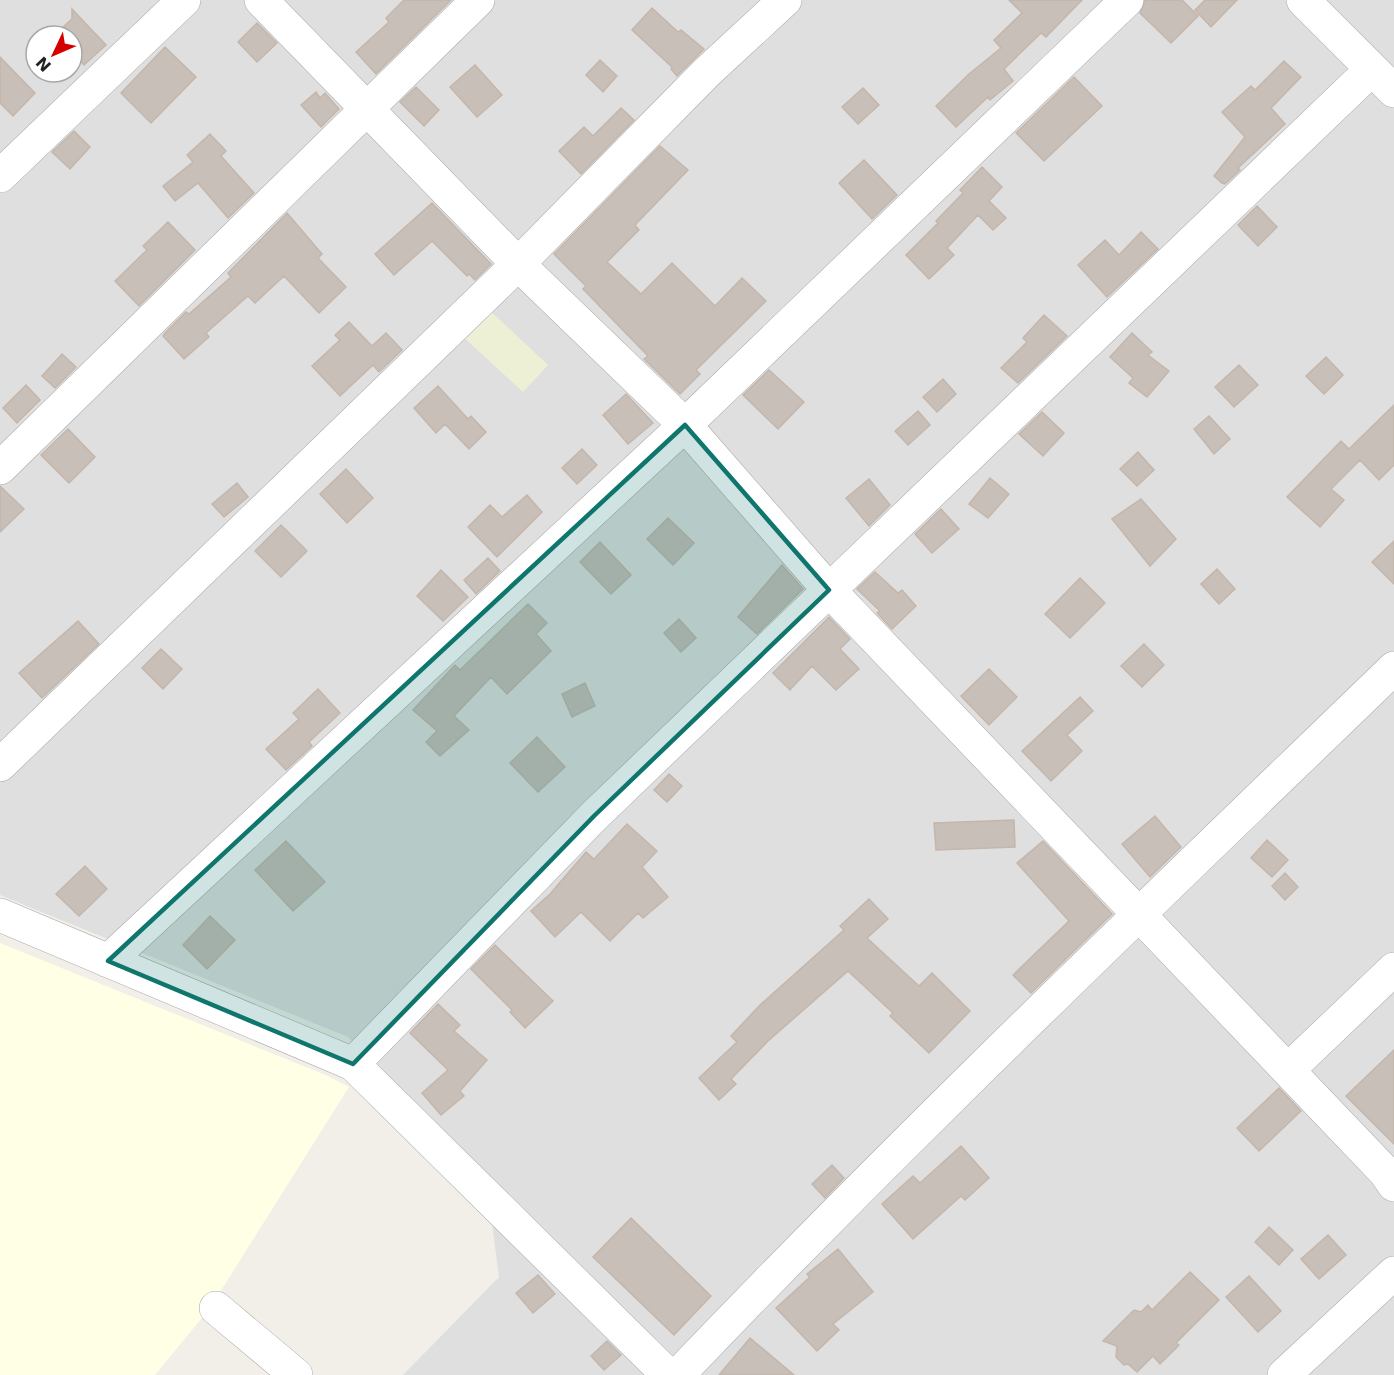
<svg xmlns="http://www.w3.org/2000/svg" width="1394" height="1375" font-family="'DejaVu Sans',sans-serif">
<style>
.residential{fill:#e0dfdf;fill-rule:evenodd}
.education{fill:#ffffe5}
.farmland{fill:#eef0d5}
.building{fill:#c7bfb8;stroke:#c4b6ab;stroke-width:1.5}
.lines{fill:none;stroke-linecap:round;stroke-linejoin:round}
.minor-casing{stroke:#a9a9a9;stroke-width:34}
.minor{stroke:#fff;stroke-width:33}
.marked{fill:#0f766e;fill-opacity:0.2;stroke:#0f766e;stroke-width:4.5;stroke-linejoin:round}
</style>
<rect width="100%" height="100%" fill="#f2efe9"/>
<path class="residential" d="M0 0H1394V1375H403L499 1277 485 1171 348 1037 0 895ZM36 36H72V72H36Z"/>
<path class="education" d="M0 943 328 1076 349 1087 210 1308 155 1375H0Z"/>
<path class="farmland" d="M486 307 548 365 523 392 461 335Z"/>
<path class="building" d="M404 0H451L376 74 356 52 389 22 386 18Z
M1009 0H1082L1046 37 1041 33 1004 69 1013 81 990 100 988 97 956 127 936 106 969 74 1001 48 994 40 1022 13Z
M1145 0H1182L1198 16 1171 43 1140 13Z
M1205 0H1237L1211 27 1195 10Z
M652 8 678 32 681 30 704 49 677 76 671 69 672 67 632 30Z
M72 9 106 45 84 65 72 51V36H53L72 19Z
M257 23 277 43 257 62 238 42Z
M165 47 196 77 151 123 121 93Z
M0 57 35 93 13 116 0 103Z
M600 60 617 76 603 92 586 75Z
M1284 61 1301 77 1271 108 1285 124 1238 168 1240 170 1225 184 1222 183 1214 176 1245 137 1222 112 1251 86 1255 90Z
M475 65 502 95 477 117 450 87Z
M1074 77 1102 106 1044 161 1016 133Z
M416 87 439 110 424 126 400 102Z
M863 88 879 105 858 124 842 107Z
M316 92 320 98 325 93 339 109 321 127 301 105Z
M621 108 634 120 581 174 559 151 584 127 593 136Z
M74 131 90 147 70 169 52 152Z
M210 134 226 151 221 156 254 193 228 218 198 183 175 201 163 186 193 162 187 155Z
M660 146 688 170 635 225 639 230 607 262 641 294 672 263 715 306 742 278 766 301 696 370 700 374 680 394 644 359 648 356 583 289 586 286 554 254Z
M864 160 897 195 872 219 839 183Z
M982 167 1002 187 989 201 1006 218 993 230 978 215 947 248 954 255 929 279 906 255 938 223 936 221 963 193 960 190Z
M432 203 491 264 475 280 469 274 467 276 432 241 394 275 375 254Z
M1257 206 1277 227 1258 246 1238 225Z
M287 213 322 254 318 258 346 287 319 313 284 276 255 303 248 296 206 333 209 337 184 359 163 336 165 333 186 312 189 314 231 277 228 273Z
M168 222 195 250 139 306 115 281 147 250 143 246Z
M1141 232 1158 249 1107 297 1078 265 1105 240 1119 255Z
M1044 315 1067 336 1018 383 1001 368 1027 342 1023 338Z
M349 322 372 346 386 333 402 350 379 372 373 365 340 396 312 366 340 340 335 335Z
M1132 333 1152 352 1148 355 1169 371 1147 397 1129 383 1133 378 1110 357Z
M62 354 76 367 55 388 42 376Z
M1326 357 1343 375 1324 394 1306 376Z
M1239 365 1258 385 1234 407 1215 387Z
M769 370 804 402 778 429 743 395Z
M943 379 956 394 937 412 923 397Z
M26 385 40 400 17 423 3 408Z
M438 386 468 419 471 416 486 432 469 449 445 424 436 433 414 408Z
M626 394 653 423 628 444 603 415Z
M1394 405V465L1379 480 1360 460 1331 489 1344 500 1320 527 1287 497 1341 441 1349 449Z
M918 411 930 425 908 445 895 431Z
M1042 412 1064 433 1043 456 1019 434Z
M1209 416 1230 439 1214 454 1194 429Z
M68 429 95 457 69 483 41 455Z
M582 449 597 465 577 484 562 468Z
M1138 452 1154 470 1137 486 1120 469Z
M346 469 373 498 347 523 320 494Z
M990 478 1009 494 988 518 969 504Z
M869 479 890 505 869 526 846 498Z
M237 483 248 497 224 517 212 504Z
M0 486 24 509 0 532Z
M527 495 542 512 497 557 468 527 490 505 502 517Z
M1141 499 1176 539 1150 566 1112 519Z
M941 509 959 529 932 553 915 534Z
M668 518 694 543 673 565 647 539Z
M281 525 307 551 281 577 255 551Z
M1394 541V584L1372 562Z
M600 542 631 575 611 594 580 562Z
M488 558 500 571 476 594 464 580Z
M782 565 803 589 757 634 738 617Z
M1217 569 1235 589 1219 604 1201 584Z
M441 570 468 597 443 621 417 596Z
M875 572 898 593 902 590 916 606 892 629 877 613 880 611 857 589Z
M1080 578 1105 603 1070 638 1045 614Z
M528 604 547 623 536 634 551 651 507 694 491 677 454 716 469 730 440 756 426 742 437 731 413 710 455 665 460 670Z
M829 617 850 639 840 649 859 669 836 690 812 666 790 690 773 673Z
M679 619 696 638 681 652 664 633Z
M78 621 99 644 42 698 19 673Z
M1144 644 1164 665 1142 687 1121 666Z
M161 649 182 669 163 689 142 668Z
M989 669 1017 697 989 725 961 696Z
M585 683 595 706 572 717 562 694Z
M318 689 340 713 309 742 312 746 286 770 266 749 299 719 293 713Z
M1080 697 1093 711 1067 735 1082 751 1051 781 1022 751Z
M537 737 565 767 538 792 510 763Z
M669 774 682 786 667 802 654 790Z
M1155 816 1181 847 1150 877 1122 844Z
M1014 820 1015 847 936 850 934 823Z
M627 824 657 851 642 867 668 897 643 918 638 913 610 941 581 912 555 937 531 911 550 894 586 852 594 859Z
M1267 840 1288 860 1272 877 1251 858Z
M286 841 325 882 293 911 255 870Z
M1043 841 1112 914 1031 993 1013 975 1069 921 1017 863Z
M85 866 107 889 79 916 56 894Z
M1285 873 1298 887 1285 900 1272 886Z
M869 899 888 919 867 938 919 986 932 973 970 1011 929 1053 890 1016 893 1013 848 971 768 1041 731 1079 736 1084 719 1100 699 1078 737 1042 731 1036 760 1005 844 930 840 926Z
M210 916 235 940 207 969 183 945Z
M495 945 553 1001 525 1028 510 1012 512 1010 471 969Z
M438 1004 460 1025 454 1031 487 1060 460 1091 464 1096 441 1115 422 1093 448 1070 410 1033Z
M1394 1050V1144L1346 1096Z
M1279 1088 1301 1111 1259 1151 1237 1128Z
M961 1146 989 1178 965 1200 961 1196 913 1239 882 1204 913 1176 920 1183Z
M832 1165 844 1178 825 1198 812 1184Z
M631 1218 711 1296 674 1335 593 1257Z
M1269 1227 1293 1250 1279 1265 1255 1242Z
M1328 1235 1346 1255 1319 1279 1301 1259Z
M838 1249 873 1292 833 1324 839 1330 817 1351 776 1308 810 1277 807 1274Z
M1190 1272 1219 1300 1176 1343 1179 1345 1160 1364 1153 1356 1137 1372 1128 1364 1124 1365 1116 1357 1117 1346 1103 1341 1134 1310 1141 1312 1148 1305 1152 1310Z
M538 1275 555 1294 533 1313 516 1293Z
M1249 1276 1281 1311 1258 1332 1226 1297Z
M750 1338 794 1375H719Z
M607 1341 621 1355 604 1370 591 1356Z"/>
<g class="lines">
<defs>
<path id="minor" d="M261 0 518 264 685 425 829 590 1385 1172 1394 1185
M1303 0 1394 91
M0 176 184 0
M0 468 478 0
M0 765 518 264 707 72 785 0
M0 915 353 1064 668 1375
M108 961 685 425 1127 0
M353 1064 594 816 1372 69
M1288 1070 1394 969
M216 1308 296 1375
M678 1375C910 1132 1153 901 1394 668
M1284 1375 1394 1273"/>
</defs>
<use href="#minor" class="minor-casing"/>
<use href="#minor" class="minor"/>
</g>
<path class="marked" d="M685 425 829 590 594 816 353 1064 108 961Z"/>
<g transform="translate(54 54) rotate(226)"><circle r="28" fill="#ffffff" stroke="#a7a7a7" stroke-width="1.5"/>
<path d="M0-4.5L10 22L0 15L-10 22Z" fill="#d40000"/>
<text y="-9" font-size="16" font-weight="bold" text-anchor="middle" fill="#222222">N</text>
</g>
</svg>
